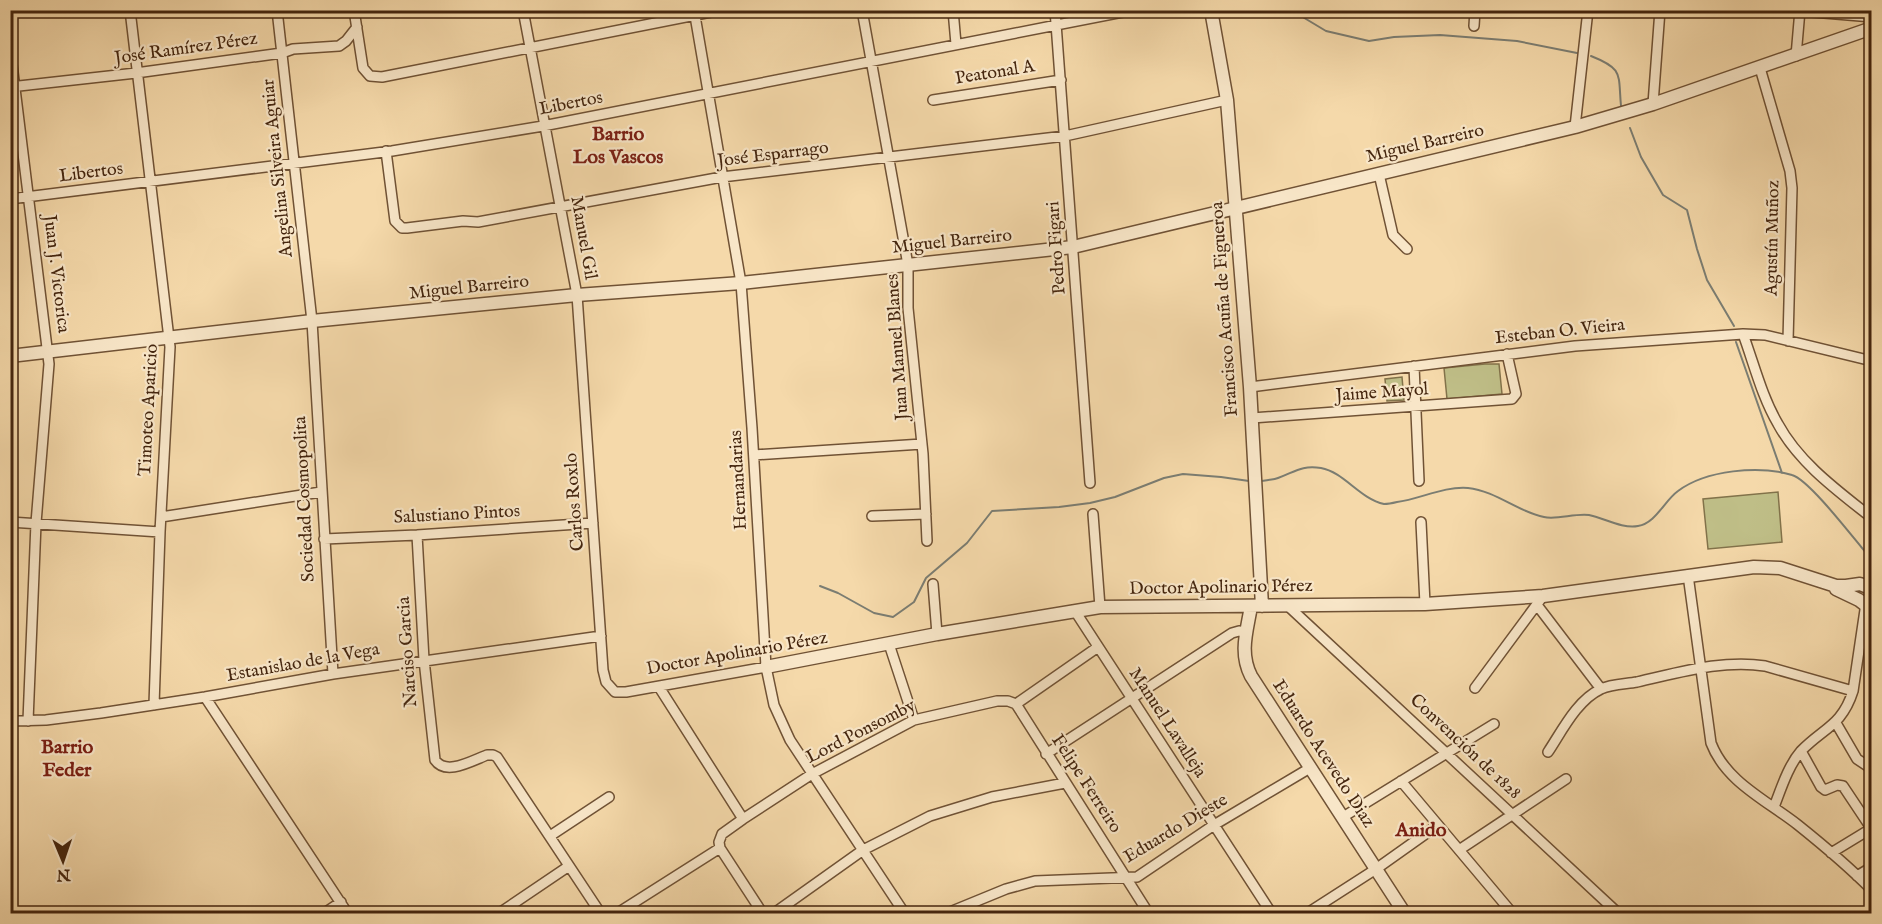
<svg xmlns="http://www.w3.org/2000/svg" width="1882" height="924" font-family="'IM FELL English',serif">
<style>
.green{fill:#bfbe87;stroke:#82724a;stroke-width:1.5}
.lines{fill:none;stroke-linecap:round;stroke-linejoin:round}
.stream{stroke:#7b7d72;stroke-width:2}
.minor-casing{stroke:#705235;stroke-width:12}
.tertiary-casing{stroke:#705235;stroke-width:15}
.minor{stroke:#f8e6c8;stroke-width:9}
.tertiary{stroke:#f8e6c8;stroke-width:12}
.labels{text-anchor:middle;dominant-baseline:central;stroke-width:4.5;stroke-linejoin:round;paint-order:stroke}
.street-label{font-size:18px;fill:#44250e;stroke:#f8e6c8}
.neighbourhood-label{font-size:20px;font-weight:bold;fill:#7a1f14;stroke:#f8e6c8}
</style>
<rect width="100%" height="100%" fill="#f5d9aa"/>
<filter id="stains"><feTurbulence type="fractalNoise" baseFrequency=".00333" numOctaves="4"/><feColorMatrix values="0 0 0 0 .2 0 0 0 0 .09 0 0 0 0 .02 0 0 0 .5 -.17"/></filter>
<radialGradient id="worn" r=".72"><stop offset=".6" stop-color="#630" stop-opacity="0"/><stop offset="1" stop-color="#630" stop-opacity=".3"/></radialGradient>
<path class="green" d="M1485 364H1499L1502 394 1447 399 1444 368Z
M1402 377 1404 400 1387 401 1385 379Z
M1778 492 1782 542 1708 549 1703 499Z"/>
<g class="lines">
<path class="stream" d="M1297 10 1301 16 1326 31 1369 41 1394 37 1440 35 1517 41 1577 53
M1591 56C1624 69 1618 74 1621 106
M1630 128 1641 157 1663 195 1687 210 1697 249 1707 280 1734 326
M1736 342 1782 473
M1261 481C1266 480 1273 480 1278 478 1295 472 1301 465 1321 468 1344 472 1360 499 1384 504 1388 504 1393 503 1397 502 1420 499 1444 486 1468 488 1496 491 1518 512 1544 517 1557 520 1575 513 1589 515 1604 518 1622 529 1638 526 1656 523 1664 501 1678 491 1706 470 1759 465 1792 475 1810 480 1857 543 1872 560
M820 586 838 593 874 613 893 617 914 602 926 578 967 543 992 511 1059 507 1090 503 1115 497 1164 478 1183 474 1221 477 1249 481"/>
<defs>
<path id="minor" d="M130 10 170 347 160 532 154 705
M277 10 312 321 333 674
M354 10 363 68 370 76 382 77 721 10
M523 10 577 295 603 670 606 682 615 692H626L766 667
M694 10 741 283 752 428 766 667 774 705 790 740 905 914
M862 10 908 265V308L923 454 927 541
M953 10 956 44
M1055 10 1090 483
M1788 10 1872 17
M1474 26 1475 10
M10 48 49 364 36 523 28 721
M1796 56 1800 10
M1760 68 1790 171 1792 188 1788 341
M10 87 136 73 282 53 293 49 339 46 346 41 357 27
M933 100 1061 80
M1653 104 1660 10
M1575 127 1588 10
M386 151 395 221 402 228H407L463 221 478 222 722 177 1065 136 1227 100
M1379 174 1393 235 1407 249
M10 199 392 151 543 126 1133 10
M1743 334C1754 364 1762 397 1778 424 1799 463 1838 491 1872 518
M1414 366 1419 481
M1250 387 1575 346 1743 334 1765 335 1872 361
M1252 418 1512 399 1516 394 1507 354
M754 455 922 444
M1093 514 1100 607
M872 516 926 514
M161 517 321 492
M10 522 160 532
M1421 522 1425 604
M417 535 424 660 435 760C446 776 471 761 487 755H493L497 757 601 914
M324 539 417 535 593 523
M1688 575 1711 743C1726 782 1766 800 1798 825 1823 845 1849 867 1872 890
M933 584 937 634
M1287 605 1619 914
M1537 605 1601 689
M1075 611 1272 914
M889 644 914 720
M659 687 743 819
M1475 688 1543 596
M205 697 348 914
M1016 704 1149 914
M1016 704 1098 647
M10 721 46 720 101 713 205 697 333 674 601 636
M1836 723 1857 759 1872 769
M1801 751 1821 787 1825 790 1837 785 1843 786 1871 828
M1548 752C1562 731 1577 700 1601 689 1611 684 1626 684 1637 682 1678 673 1723 659 1765 666L1853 691
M1046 754 1232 633 1239 631 1247 632
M1401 781 1513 914
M1774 807C1781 789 1788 766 1801 751 1823 728 1842 726 1853 691L1865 610 1870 596 1872 581
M1343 817 1494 724
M550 836 609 797
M720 848 719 842 722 834 743 819 812 774 914 720 997 701H1008L1016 704
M720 848 763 914
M1459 850 1566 779
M1831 853 1872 828
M1857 876 1872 867
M323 914 341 902
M498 914 569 866
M616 914 720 848
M773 914 863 850 930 816 992 797 1065 783
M945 914 1006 889 1035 881 1137 877 1214 825 1310 768
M1306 914 1376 869 1438 825"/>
<path id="tertiary" d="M1211 10 1227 100 1250 387 1262 606
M10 356 312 321 577 295 741 283 1073 247 1575 127 1653 104 1872 28
M1836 589 1859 600 1872 610
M1251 606C1247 631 1239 652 1251 676L1405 914
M766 667 937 634 1100 607 1425 604 1543 596 1754 567 1780 568 1836 586H1846L1860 584 1870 588 1872 595"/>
</defs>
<use href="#minor" class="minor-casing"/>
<use href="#tertiary" class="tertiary-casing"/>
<use href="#minor" class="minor"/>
<use href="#tertiary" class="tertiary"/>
</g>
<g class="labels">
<g class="street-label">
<text transform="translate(186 49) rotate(-8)">José Ramírez Pérez</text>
<text transform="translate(995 73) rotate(-9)">Peatonal A</text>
<text transform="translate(571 104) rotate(-11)">Libertos</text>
<text transform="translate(1425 144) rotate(-13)">Miguel Barreiro</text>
<text transform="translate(773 155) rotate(-7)">José Esparrago</text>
<text transform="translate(278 168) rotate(-96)">Angelina Silveira Aguiar</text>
<text transform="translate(91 173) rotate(-7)">Libertos</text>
<text transform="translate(583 238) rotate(80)">Manuel Gil</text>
<text transform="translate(1773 238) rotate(-89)">Agustín Muñoz</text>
<text transform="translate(952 242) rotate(-6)">Miguel Barreiro</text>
<text transform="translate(1057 248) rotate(-94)">Pedro Figari</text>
<text transform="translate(56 274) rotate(83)">Juan J. Victorica</text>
<text transform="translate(469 288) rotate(-6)">Miguel Barreiro</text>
<text transform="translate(1225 309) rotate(-94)">Francisco Acuña de Figueroa</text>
<text transform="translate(1560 332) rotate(-6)">Esteban O. Vieira</text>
<text transform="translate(898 347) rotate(-94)">Juan Manuel Blanes</text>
<text transform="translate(1382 393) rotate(-4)">Jaime Mayol</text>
<text transform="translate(149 410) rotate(-87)">Timoteo Aparicio</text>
<text transform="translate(739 480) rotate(-93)">Hernandarias</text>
<text transform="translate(305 499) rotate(-93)">Sociedad Cosmopolita</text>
<text transform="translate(575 502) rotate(-94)">Carlos Roxlo</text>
<text transform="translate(457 515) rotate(-3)">Salustiano Pintos</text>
<text transform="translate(1221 588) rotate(-1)">Doctor Apolinario Pérez</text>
<text transform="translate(408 652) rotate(-94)">Narciso Garcia</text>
<text transform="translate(737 654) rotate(-10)">Doctor Apolinario Pérez</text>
<text transform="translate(303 663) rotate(-10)">Estanislao de la Vega</text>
<text transform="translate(1167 723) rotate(57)">Manuel Lavalleja</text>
<text transform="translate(861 732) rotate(-27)">Lord Ponsomby</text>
<text transform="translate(1465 747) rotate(43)">Convención de 1828</text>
<text transform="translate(1323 754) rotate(57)">Eduardo Acevedo Diaz</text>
<text transform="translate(1086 784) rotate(57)">Felipe Ferreiro</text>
<text transform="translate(1176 829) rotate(-31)">Eduardo Dieste</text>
</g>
<g class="neighbourhood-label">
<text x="618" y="134">Barrio<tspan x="618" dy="23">Los Vascos</tspan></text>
<text x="67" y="747">Barrio<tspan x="67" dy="23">Feder</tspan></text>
<text x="1421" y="830">Anido</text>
</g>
</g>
<rect width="1882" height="924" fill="none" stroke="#f5d9aa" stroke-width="36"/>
<rect x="12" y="12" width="1858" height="900" fill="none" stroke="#44250e" stroke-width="3"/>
<rect x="18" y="18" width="1846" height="888" fill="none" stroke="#44250e" stroke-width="1.5"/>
<g transform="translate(63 861) rotate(178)" stroke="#f8e6c8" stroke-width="4.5" paint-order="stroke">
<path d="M0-4.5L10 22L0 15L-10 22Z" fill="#44250e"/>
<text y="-9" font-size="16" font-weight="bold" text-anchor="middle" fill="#44250e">N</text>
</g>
<rect width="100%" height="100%" filter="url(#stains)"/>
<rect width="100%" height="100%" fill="url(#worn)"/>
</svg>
